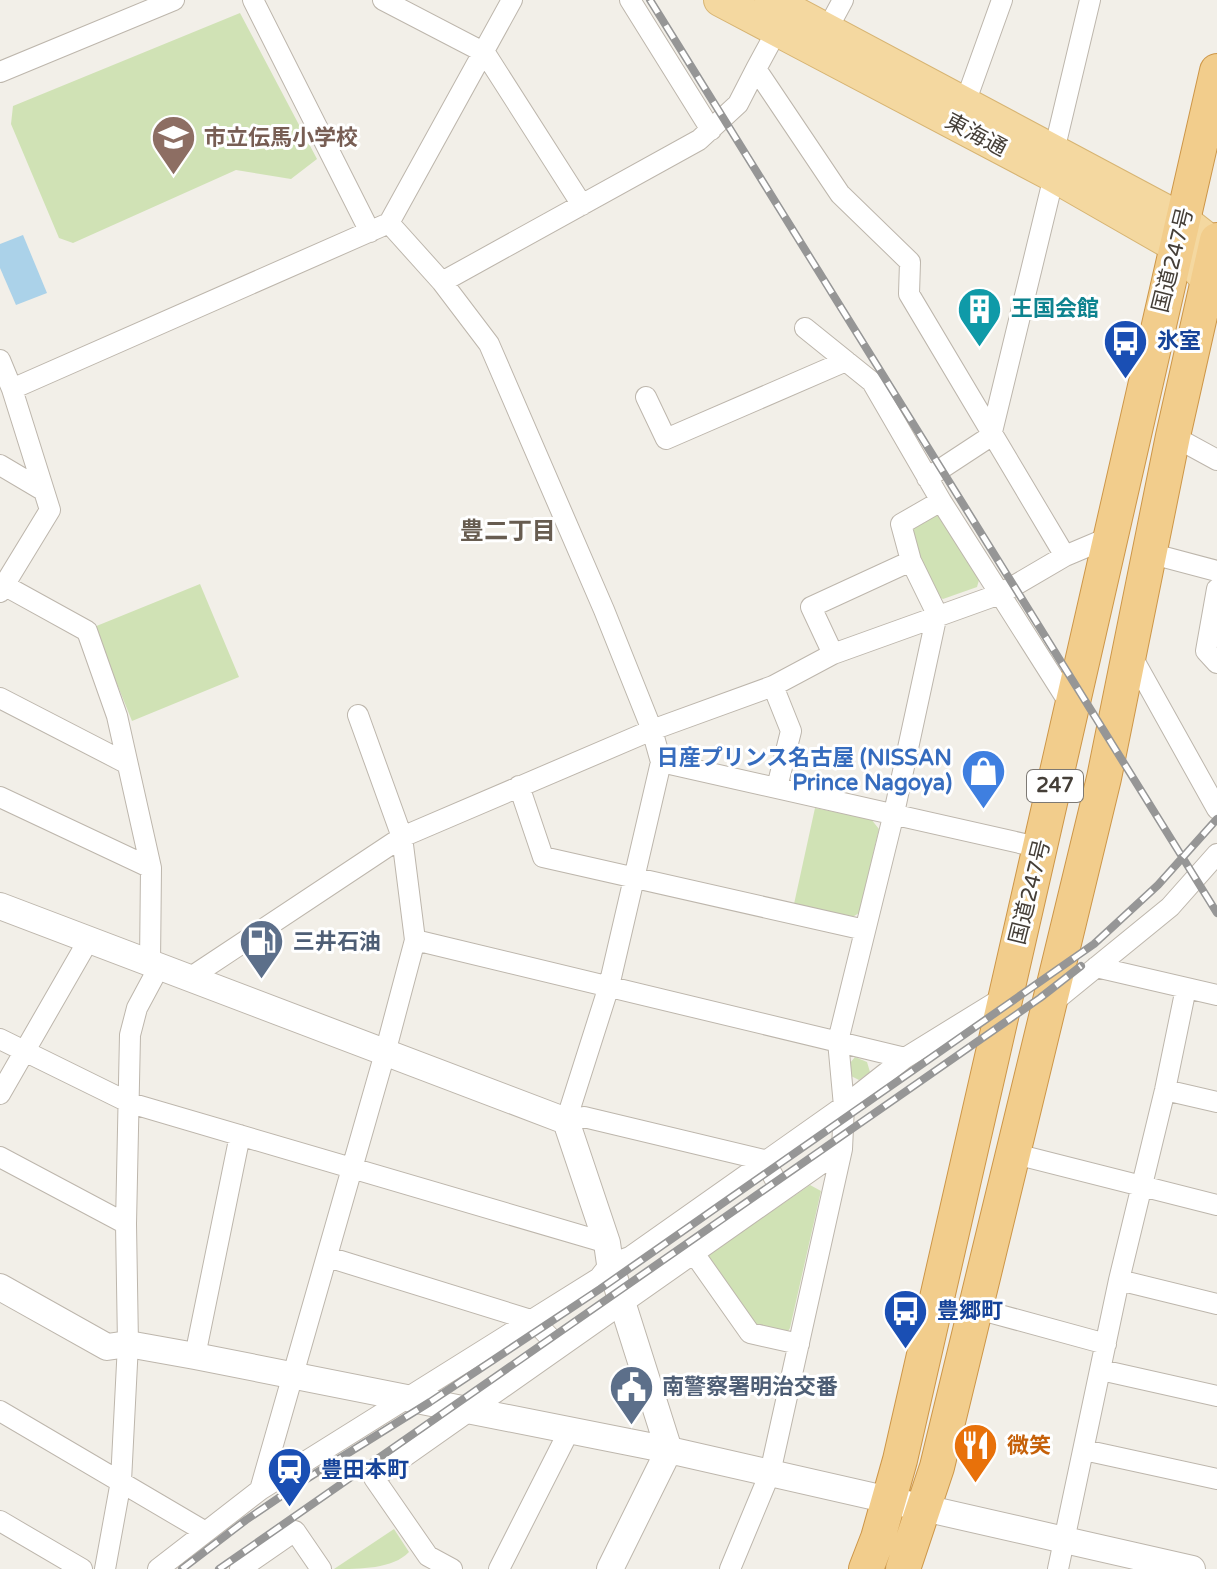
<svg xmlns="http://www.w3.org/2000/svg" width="1217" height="1569" font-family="'Varela Round','Noto Sans JP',sans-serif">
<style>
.green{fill:#d0e2b5}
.water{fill:#abd2e9}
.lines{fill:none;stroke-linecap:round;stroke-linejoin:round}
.minor-casing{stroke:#bdb6ac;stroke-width:22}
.tertiary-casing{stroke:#bdb6ac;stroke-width:28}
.primary-casing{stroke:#d7b472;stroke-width:34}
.trunk-casing{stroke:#cd9648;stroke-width:36}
.minor{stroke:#fff;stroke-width:20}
.tertiary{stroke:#fff;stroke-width:26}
.primary{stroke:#f4d8a0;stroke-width:32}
.trunk{stroke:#f2cd8c;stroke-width:34}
.rail-casing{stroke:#969696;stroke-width:8}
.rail{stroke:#fff;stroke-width:5;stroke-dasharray:15;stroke-linecap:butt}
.labels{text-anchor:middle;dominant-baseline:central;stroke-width:6;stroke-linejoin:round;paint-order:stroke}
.shield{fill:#fff;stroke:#7d7974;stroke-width:2}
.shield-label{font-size:20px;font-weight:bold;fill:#453f38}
.street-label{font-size:22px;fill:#453f38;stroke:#fff}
.education-label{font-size:22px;font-weight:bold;fill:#785e54;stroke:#fff;text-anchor:start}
.culture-label{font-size:22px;font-weight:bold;fill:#0d838f;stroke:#fff;text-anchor:start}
.transit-label{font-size:22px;font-weight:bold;fill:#164399;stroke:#fff;text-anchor:start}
.shop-label{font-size:22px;font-weight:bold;fill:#366cbe;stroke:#fff;text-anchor:end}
.service-label{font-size:22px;font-weight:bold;fill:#4e5e75;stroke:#fff;text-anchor:start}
.food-label{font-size:22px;font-weight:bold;fill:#c56008;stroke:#fff;text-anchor:start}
.neighbourhood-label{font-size:24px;font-weight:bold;fill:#675c50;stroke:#fff}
</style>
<rect width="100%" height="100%" fill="#f2efe8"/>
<path class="green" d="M240 13 317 159 291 179 236 170 73 243 59 238 11 124 13 106Z
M932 514 940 516 979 580 977 587 943 599 935 595 908 531Z
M200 584 239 677 132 721 94 627Z
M815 808 871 819 879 829 859 913 851 918 794 904Z
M855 1057 867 1062 870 1072 859 1080 847 1074 850 1063Z
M810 1185 821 1191 790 1328 787 1333 755 1328 708 1255Z
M394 1529 409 1552C393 1569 360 1569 334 1569Z"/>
<path class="water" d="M23 235 47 293 16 305 0 268V244Z"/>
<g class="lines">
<defs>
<path id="minor" d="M253 0 370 232
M383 0 485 53 582 205
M630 0 711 130
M782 21 756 69 840 194 910 262 909 294 1065 556
M822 39 843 0
M0 72 174 0
M965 103 1002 0
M1054 151 1090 0
M389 223 442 282 489 344 604 610 652 730 661 762 609 986 566 1121
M442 282 699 140 738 104 756 69
M805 328 872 382 941 501 1073 709
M0 360 12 389 50 510 0 592
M12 389 389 223 512 0
M646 397 666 439 846 361
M1173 436 1217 460
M0 465 44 491
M927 478 991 436 1054 176
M1149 553 1217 571
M0 583 87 631 117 716 151 868 150 963
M1217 589 1206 651 1217 663
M1130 653 1217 809
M833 654 811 607 911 561
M773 686 791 731 777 787
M0 698 126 763
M661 762 1042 848
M519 786 543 857 865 930
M0 797 151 868
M415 940 905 1058
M1096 967 1217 995
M188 979 402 837 652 730 773 686 833 654 1000 594 1065 556 1110 537
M1051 1004 1170 907 1217 854
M0 1039 130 1103 607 1243
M1165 1090 1217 1102
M0 1094 88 941
M566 1121 584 1117 764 1160 781 1190
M1015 1154 1217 1205
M0 1157 126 1224
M693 1252 750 1333 799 1344
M328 1257 534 1321 558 1346
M1119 1280 1217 1304
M974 1308 1106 1344
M195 1356 240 1135
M1101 1370 1217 1396
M0 1411 204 1531
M1084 1450 1217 1479
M260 1490 385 1053 415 940 402 837 358 715
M0 1521 82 1569
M105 1569 121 1481 128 1344 126 1224 130 1035 137 1008 159 967
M158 1569 260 1490 599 1278 610 1264 630 1257 844 1106 905 1058 1004 997
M240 1569 295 1531 321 1569
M452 1569 428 1556 374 1478 842 1149
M499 1569 569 1431
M730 1569 770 1473 842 1149 844 1106 838 1041 894 813 937 614 911 561 901 524 941 501
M1058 1569 1119 1280 1165 1090 1186 988"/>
<path id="tertiary" d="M0 906 566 1121 607 1243 610 1264 669 1450 1192 1569
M0 1287 107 1347 128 1344 195 1356 669 1450 610 1569"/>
<path id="primary" d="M720 0 1054 176 1176 246 1217 290
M771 0 1183 220 1217 247"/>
<path id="trunk" d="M866 1569 878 1538 900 1460 1217 71
M903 1569 937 1467 1104 778 1173 436 1217 240"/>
</defs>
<use href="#minor" class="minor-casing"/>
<use href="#tertiary" class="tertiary-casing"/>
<use href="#primary" class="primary-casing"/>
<use href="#trunk" class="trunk-casing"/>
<use href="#minor" class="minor"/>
<use href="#tertiary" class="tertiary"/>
<use href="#primary" class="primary"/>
<use href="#trunk" class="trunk"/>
<defs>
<path id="rail" d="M650 0 1217 913
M182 1569 246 1520 305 1480 430 1402 600 1289 1094 944 1158 885 1217 819
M219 1569 1040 998 1081 966"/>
</defs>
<use href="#rail" class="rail-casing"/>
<use href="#rail" class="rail"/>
</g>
<defs>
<symbol id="school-pin" viewBox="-11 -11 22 30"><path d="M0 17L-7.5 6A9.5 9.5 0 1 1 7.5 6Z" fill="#8d6e63" stroke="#fff"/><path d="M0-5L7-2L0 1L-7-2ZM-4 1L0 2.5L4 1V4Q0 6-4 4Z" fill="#fff"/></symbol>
<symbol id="building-pin" viewBox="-11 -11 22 30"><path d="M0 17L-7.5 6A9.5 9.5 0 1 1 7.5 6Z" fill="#0f9aa8" stroke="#fff"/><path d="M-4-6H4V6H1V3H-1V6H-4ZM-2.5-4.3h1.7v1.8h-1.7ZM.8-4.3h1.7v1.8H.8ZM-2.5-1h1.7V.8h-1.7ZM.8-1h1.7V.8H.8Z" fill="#fff"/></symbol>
<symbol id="bus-pin" viewBox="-11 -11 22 30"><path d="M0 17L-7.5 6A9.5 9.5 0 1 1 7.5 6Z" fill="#1a4fb4" stroke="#fff"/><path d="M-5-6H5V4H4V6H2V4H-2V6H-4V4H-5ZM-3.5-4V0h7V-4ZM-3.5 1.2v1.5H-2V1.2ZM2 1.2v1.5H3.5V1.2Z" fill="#fff"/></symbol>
<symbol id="shop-pin" viewBox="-11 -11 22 30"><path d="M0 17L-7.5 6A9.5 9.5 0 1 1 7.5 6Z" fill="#3f7fe0" stroke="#fff"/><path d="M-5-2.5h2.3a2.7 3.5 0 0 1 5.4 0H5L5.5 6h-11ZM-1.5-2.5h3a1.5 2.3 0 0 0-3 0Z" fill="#fff"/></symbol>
<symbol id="fuel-pin" viewBox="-11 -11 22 30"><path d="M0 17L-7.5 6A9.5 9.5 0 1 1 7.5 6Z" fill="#5c6f8a" stroke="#fff"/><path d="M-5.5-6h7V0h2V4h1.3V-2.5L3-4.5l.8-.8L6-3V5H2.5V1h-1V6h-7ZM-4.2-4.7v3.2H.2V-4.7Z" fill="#fff"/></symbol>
<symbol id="civic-pin" viewBox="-11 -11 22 30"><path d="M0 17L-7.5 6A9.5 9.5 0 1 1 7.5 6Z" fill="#5c6f8a" stroke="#fff"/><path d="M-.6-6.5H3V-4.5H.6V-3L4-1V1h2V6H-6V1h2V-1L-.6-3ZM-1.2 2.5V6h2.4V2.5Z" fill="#fff"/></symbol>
<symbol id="restaurant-pin" viewBox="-11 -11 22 30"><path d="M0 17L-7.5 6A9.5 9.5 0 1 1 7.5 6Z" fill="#e8710a" stroke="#fff"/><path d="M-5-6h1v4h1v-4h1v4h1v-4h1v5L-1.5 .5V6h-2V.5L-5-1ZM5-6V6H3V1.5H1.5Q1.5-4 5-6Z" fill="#fff"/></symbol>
<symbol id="station-pin" viewBox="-11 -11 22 30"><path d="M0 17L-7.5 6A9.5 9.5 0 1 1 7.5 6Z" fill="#1a4fb4" stroke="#fff"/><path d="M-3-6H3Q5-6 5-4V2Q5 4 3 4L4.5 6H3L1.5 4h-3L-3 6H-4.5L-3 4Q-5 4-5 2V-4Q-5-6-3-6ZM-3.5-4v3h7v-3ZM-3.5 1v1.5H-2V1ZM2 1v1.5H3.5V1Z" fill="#fff"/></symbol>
</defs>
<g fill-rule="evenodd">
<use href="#school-pin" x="148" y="112" width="51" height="69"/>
<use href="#building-pin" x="954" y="284" width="51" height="69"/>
<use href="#bus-pin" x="1100" y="316" width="51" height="69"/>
<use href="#shop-pin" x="958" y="746" width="51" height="69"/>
<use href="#fuel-pin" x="236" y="916" width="51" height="69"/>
<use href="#bus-pin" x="880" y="1286" width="51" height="69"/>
<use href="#civic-pin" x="606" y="1362" width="51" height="69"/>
<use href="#restaurant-pin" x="950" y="1420" width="51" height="69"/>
<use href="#station-pin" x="264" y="1444" width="51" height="69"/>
</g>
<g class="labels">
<rect class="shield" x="1027" y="770" width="56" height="32" rx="6"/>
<g class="shield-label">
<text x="1055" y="786">247</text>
</g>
<g class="street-label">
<text transform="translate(976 135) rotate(28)">東海通</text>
<text transform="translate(1173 260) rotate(-76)">国道247号</text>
<text transform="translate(1030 892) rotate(-76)">国道247号</text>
</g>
<g class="education-label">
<text x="204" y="138">市立伝馬小学校</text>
</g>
<g class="culture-label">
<text x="1011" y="309">王国会館</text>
</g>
<g class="transit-label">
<text x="1157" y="341">氷室</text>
<text x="937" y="1311">豊郷町</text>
<text x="321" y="1470">豊田本町</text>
</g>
<g class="shop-label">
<text x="952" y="758">日産プリンス名古屋 (NISSAN<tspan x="952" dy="25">Prince Nagoya)</tspan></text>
</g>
<g class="service-label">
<text x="293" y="942">三井石油</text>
<text x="662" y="1387">南警察署明治交番</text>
</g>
<g class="food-label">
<text x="1007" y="1446">微笑</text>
</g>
<g class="neighbourhood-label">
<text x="508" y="531">豊二丁目</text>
</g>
</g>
</svg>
